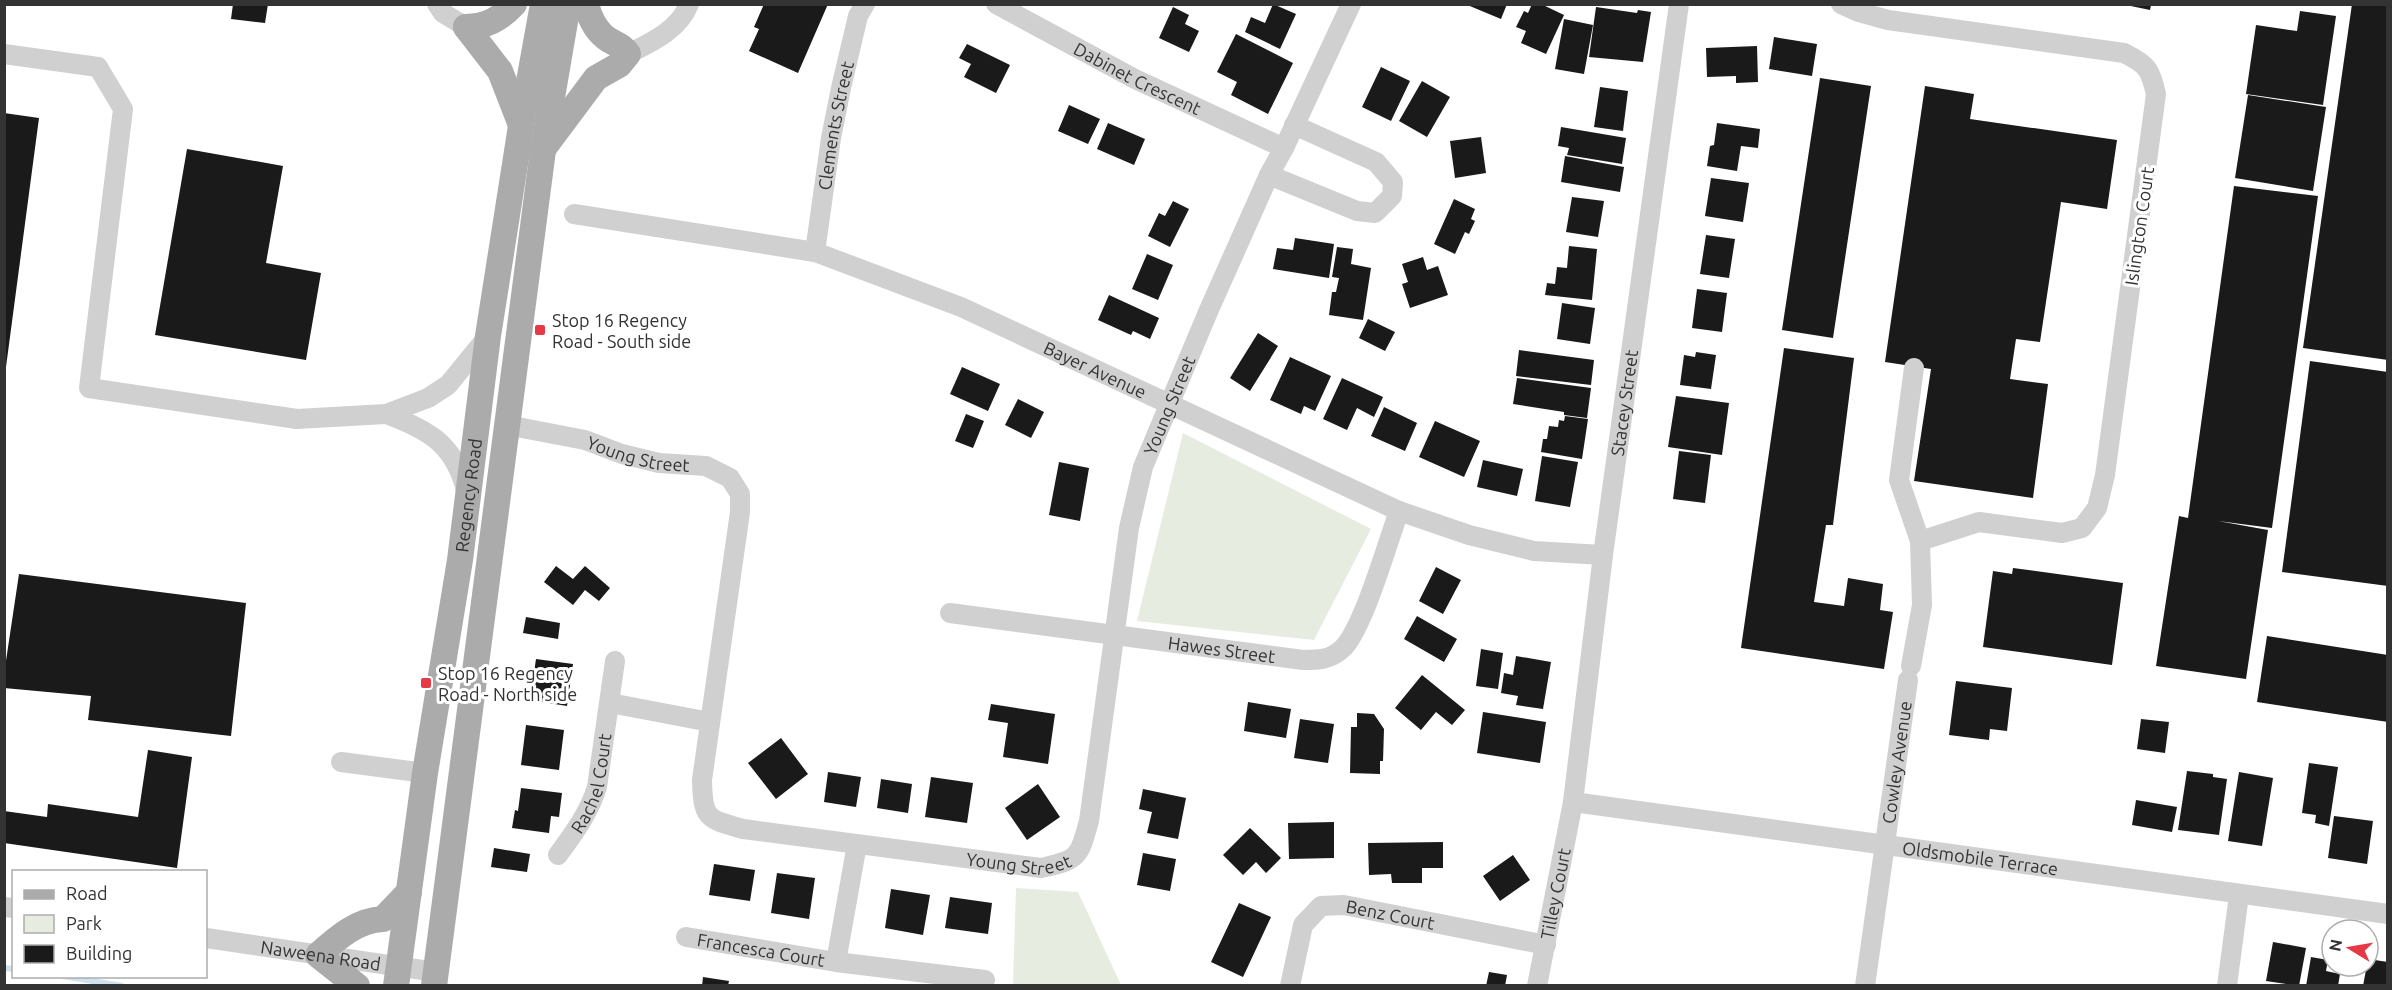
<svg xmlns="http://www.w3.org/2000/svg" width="2392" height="990" font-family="Ubuntu,sans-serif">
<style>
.green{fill:#e6ecdf}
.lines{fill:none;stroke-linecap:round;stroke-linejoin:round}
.stream{stroke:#cfe2ee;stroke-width:6}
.building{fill:#1a1a1a}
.minor{stroke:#d0d0d0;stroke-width:20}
.major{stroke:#ababab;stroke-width:26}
.poi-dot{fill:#e63946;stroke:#fff;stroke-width:2}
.labels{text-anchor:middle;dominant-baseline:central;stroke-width:6;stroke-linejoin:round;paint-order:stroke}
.street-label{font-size:18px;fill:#333;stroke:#fff}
.poi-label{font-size:18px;fill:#333;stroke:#fff;text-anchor:start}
</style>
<rect width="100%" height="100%" fill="#fff"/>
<path class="green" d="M1183 433 1371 529 1314 640 1137 621Z
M1016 888 1078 892 1121 985H1013Z"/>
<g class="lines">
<path class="stream" d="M4 968 14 969
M63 976 122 986"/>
</g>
<path class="building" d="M233 4H268L265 23 231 19Z
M764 4H828L798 73 749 51 759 29 754 27Z
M1273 4 1296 14 1280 49 1245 32 1251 17 1265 23Z
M1465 4H1507L1501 19Z
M1532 4H1541L1564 15 1546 54 1521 43 1526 31 1516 27 1524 11 1528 13Z
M2352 4H2388V360L2303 348Z
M2126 5H2151L2150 10Z
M1173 7 1189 15 1185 24 1199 31 1189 52 1159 38Z
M1596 7 1637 13 1638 10 1651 12 1643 62 1589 57Z
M2300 11 2336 16 2323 105 2246 94 2256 25 2297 31Z
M1564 19 1593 25 1584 74 1555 69Z
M1236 34 1293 63 1268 114 1231 95 1237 82 1217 72Z
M1774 37 1817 44 1812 76 1769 69Z
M967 44 1010 65 996 93 964 77 971 64 959 58Z
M1757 46 1758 82 1736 83V76L1707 77 1706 48Z
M1381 67 1410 81 1391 121 1362 107Z
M1820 78 1871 86 1833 338 1782 330Z
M1422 81 1450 97 1427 137 1399 121Z
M1925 86 1974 94 1970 119 2117 140 2107 209 2061 202 2040 342 2016 339 2010 379 2048 384 2033 498 1914 481 1931 369 1885 362Z
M1600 87 1628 91 1623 131 1594 127Z
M2248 95 2326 107 2313 191 2235 178Z
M1069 105 1100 119 1088 144 1058 131Z
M4 113 39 118 6 367H4Z
M1108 123 1145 139 1134 165 1097 149Z
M1717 123 1760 129 1758 148 1741 146 1737 171 1707 166 1710 146 1714 145Z
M1561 127 1626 138 1622 164 1567 155 1569 148 1558 146Z
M1481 137 1486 173 1455 178 1450 141Z
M187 149 283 166 266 263 321 273 306 360 155 335Z
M1565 156 1624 167 1620 192 1561 182Z
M1711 178 1749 183 1743 222 1705 216Z
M2234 186 2318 196 2272 528 2218 521 2268 530 2246 679 2156 666 2179 516 2188 518Z
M1572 197 1604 201 1598 237 1566 232Z
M1454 199 1475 209 1471 219 1475 221 1469 234 1465 232 1455 254 1434 244Z
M1173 201 1189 209 1170 247 1148 236 1159 213 1165 216Z
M1706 235 1735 239 1729 278 1700 274Z
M1295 238 1334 244 1329 278 1273 269 1277 248 1293 250Z
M1569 246 1597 249 1592 300 1545 295 1547 283 1555 284 1557 267 1567 268Z
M1337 247 1353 249 1351 264 1371 268 1363 320 1329 315 1332 292H1336L1339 278 1332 277Z
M1147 254 1173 265 1158 300 1132 289Z
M1423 257 1427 270 1438 266 1448 295 1410 308 1402 284 1408 282 1402 264Z
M1697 289 1727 293 1722 332 1692 328Z
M1109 295 1159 318 1150 339 1133 331 1131 335 1098 320Z
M1562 303 1595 308 1590 344 1557 339Z
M1368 319 1395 332 1385 351 1359 338Z
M1258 333 1278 346 1250 391 1230 378Z
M1784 348 1854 358 1833 525H1826L1814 602 1844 606 1848 578 1883 584 1880 610 1893 612 1884 669 1741 648Z
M1519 350 1594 360 1591 385 1516 376Z
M1696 352 1716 355 1711 389 1680 385 1684 355 1695 357Z
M1290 357 1331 376 1315 411 1304 406 1301 414 1270 400Z
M2310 361 2388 372V586L2282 572Z
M962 367 1000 384 988 411 950 394Z
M1342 378 1383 397 1374 417 1357 408 1347 430 1323 419Z
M1517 378 1591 388 1587 418 1564 415V412L1513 404Z
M1676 396 1729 403 1722 455 1668 447Z
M1018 399 1044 412 1031 438 1005 425Z
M1384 407 1417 423 1405 451 1371 436Z
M966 414 984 421 973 448 955 441Z
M1565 416 1588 419 1582 459 1541 452 1543 439H1547L1549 426 1558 427 1559 420 1564 421Z
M1435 421 1480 441 1464 477 1419 457Z
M1679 451 1711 455 1705 503 1673 499Z
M1542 456 1578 462 1570 507 1535 501Z
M1483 460 1523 469 1517 496 1477 487Z
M1059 462 1089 468 1080 521 1049 515Z
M556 566 573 579 585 566 610 588 599 601 585 590 573 605 544 582Z
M1436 567 1461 580 1443 614 1419 601Z
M2013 568 2123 583 2112 665 1983 647 1993 571 2012 574Z
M19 574 246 603 231 736 88 720 91 696 4 688V674Z
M1417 616 1457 639 1444 662 1404 639Z
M526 617 560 623 558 639 523 633Z
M2267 636 2388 655V722L2257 702Z
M1481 649 1503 653 1498 689 1476 686Z
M1516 656 1551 662 1543 709 1516 705 1518 696 1501 693 1504 673 1513 675Z
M536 659 573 664 567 706 530 700Z
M1422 675 1465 710 1452 725 1436 712 1421 730 1395 708Z
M1956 681 2012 688 2007 731 1990 729 1989 740 1949 735Z
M1248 702 1291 709 1286 738 1244 731Z
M991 704 1055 714 1048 764 1003 757 1008 723 988 720Z
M1483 712 1546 722 1540 763 1477 753Z
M1357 713 1374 714 1384 729 1383 761H1380V774L1350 773 1351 727H1357Z
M1300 719 1334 724 1328 763 1294 758Z
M2141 719 2169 722 2165 753 2137 749Z
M526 725 564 730 559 770 521 765Z
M781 738 808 774 776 799 748 763Z
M148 750 192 757 177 868 4 843V811L47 817 48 804 138 817Z
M2309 763 2338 767 2329 826 2315 823 2316 815 2302 813Z
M2187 771 2213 774V777L2227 779 2219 835 2178 830Z
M828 772 861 777 856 807 824 802Z
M2239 772 2273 778 2262 846 2228 841Z
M931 777 973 783 967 823 925 817Z
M881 779 912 784 908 813 877 808Z
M1038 784 1060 817 1027 840 1005 808Z
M521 788 562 793 559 817 551 816 549 833 512 828 515 810 518 811Z
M1143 789 1186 798 1178 839 1147 833 1152 812 1139 809Z
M2136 800 2177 807 2172 832 2132 825Z
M2334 816 2373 821 2367 864 2328 858Z
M1334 822V858L1289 859 1288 823Z
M1250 828 1281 858 1266 873 1256 862 1243 875 1223 855Z
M1443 842V868H1422V883H1392L1391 874 1369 875 1368 843Z
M494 848 530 854 527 872 491 867Z
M1143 853 1176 859 1170 891 1137 885Z
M1513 855 1530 880 1500 901 1483 876Z
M714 864 755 870 750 901 709 895Z
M777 873 815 878 809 919 771 913Z
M891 889 930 895 923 935 885 928Z
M950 897 992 903 988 934 945 928Z
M1239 903 1271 917 1243 977 1211 962Z
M2273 942 2306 948 2299 986 2266 981Z
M2311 957 2328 960 2326 971 2340 974 2338 986H2306Z
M2368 959 2388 962 2386 986H2363Z
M1489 972 1507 975 1505 986H1486Z
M703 977 729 981 728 986H702Z"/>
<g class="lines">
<g class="minor">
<path d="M437 4 443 13 466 27"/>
<path id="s1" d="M996 4 1135 79 1284 148"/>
<path d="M1841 4 1859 12 1888 20 2124 53C2148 65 2150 69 2156 94L2105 475 2097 508 2082 528 2062 533 1979 522 1920 541"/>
<path d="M4 54 98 67 123 109 89 388 297 419 386 414 428 398 448 385 488 336"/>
<path d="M628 54C652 42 679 30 689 4"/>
<path d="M1269 175 1357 211 1375 213 1392 196 1393 182 1376 162 1294 125"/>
<path id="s2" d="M574 214 815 252 961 307 1399 511 1469 535 1534 551 1603 555"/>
<path id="s3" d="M815 252 831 138 841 88 858 16 865 4"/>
<path d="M386 414C429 430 454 444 466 490"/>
<path id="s4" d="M507 425 585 440 622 454 659 463 706 466 730 478 740 494V512L702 780C703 818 706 819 743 829L1041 868C1079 860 1079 857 1089 821L1129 528 1143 467 1208 312 1269 175 1284 148 1351 4"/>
<path id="s5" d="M950 613 1303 660C1318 660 1330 660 1342 649 1363 630 1388 541 1399 511"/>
<path d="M1911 666 1922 605 1920 541 1899 480 1914 368"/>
<path d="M610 703 710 722"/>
<path d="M341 762 425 773"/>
<path id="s6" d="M1573 802 2388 914"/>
<path id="s7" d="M558 855C574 833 589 813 597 787L615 661"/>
<path d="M4 907 14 908"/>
<path id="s8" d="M686 937 836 962 985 980"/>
<path id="s9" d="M206 938 436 972"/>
<path d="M836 962 857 844"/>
<path id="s10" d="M1290 986 1303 925 1321 906 1344 905 1546 945"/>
<path id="s11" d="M1537 986 1573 802 1603 555 1679 4"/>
<path id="s12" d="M1865 986 1908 680"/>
<path d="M2227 986 2239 895"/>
</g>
<g class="major">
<path d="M466 27 500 71 521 125"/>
<path d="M466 27C487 26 499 20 514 4"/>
<path d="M546 145 596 78 619 65 628 54C623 46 617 45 609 40 596 32 590 19 586 4"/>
<path d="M357 986 318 955C337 938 357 920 383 919L409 892"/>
<path id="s13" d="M396 986 425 773 460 560 488 336 521 126 543 4"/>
<path d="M434 986 543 150 568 4"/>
</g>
</g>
<g class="poi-dot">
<rect x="534" y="324" width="12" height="12" rx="3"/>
<rect x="420" y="677" width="12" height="12" rx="3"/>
</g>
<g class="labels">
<g class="street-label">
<text stroke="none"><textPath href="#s1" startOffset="160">Dabinet Crescent</textPath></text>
<text stroke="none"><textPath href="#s3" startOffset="128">Clements Street</textPath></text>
<text transform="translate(2139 226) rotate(-82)">Islington Court</text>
<text stroke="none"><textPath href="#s2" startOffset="548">Bayer Avenue</textPath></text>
<text stroke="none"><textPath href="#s11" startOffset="590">Stacey Street</textPath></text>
<text stroke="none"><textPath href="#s4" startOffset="1412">Young Street</textPath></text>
<text stroke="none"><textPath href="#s4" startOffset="135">Young Street</textPath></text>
<text stroke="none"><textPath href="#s13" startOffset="496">Regency Road</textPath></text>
<text stroke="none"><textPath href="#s5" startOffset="274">Hawes Street</textPath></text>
<text stroke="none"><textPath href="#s12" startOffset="226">Cowley Avenue</textPath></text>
<text stroke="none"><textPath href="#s7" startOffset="81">Rachel Court</textPath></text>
<text stroke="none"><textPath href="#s4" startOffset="890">Young Street</textPath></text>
<text stroke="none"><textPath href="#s6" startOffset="411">Oldsmobile Terrace</textPath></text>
<text stroke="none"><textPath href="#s11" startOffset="94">Tilley Court</textPath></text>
<text stroke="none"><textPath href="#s10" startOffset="159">Benz Court</textPath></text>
<text stroke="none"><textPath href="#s8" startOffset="76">Francesca Court</textPath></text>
<text stroke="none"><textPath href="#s9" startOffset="116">Naweena Road</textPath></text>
</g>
<g class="poi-label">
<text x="552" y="320">Stop 16 Regency<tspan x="552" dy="21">Road - South side</tspan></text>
<text x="438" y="673">Stop 16 Regency<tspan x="438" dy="21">Road - North side</tspan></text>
</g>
</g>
<rect width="2392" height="990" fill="none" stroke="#333333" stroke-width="12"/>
<rect x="12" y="870" width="195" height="108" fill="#ffffff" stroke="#adadad" stroke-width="1.5"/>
<rect x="24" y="890" width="30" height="9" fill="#ababab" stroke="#adadad" stroke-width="1.5"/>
<text x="66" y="900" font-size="18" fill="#333333">Road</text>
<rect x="24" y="915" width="30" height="18" fill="#e6ecdf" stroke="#adadad" stroke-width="1.5"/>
<text x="66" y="930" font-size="18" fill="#333333">Park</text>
<rect x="24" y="945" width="30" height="18" fill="#1a1a1a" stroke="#adadad" stroke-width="1.5"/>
<text x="66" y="960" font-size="18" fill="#333333">Building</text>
<g transform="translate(2350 948) rotate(281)"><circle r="28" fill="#ffffff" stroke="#adadad" stroke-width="1.5"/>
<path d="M0-4.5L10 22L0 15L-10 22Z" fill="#e63946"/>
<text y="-9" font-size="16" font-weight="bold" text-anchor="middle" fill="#333333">N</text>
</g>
</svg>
